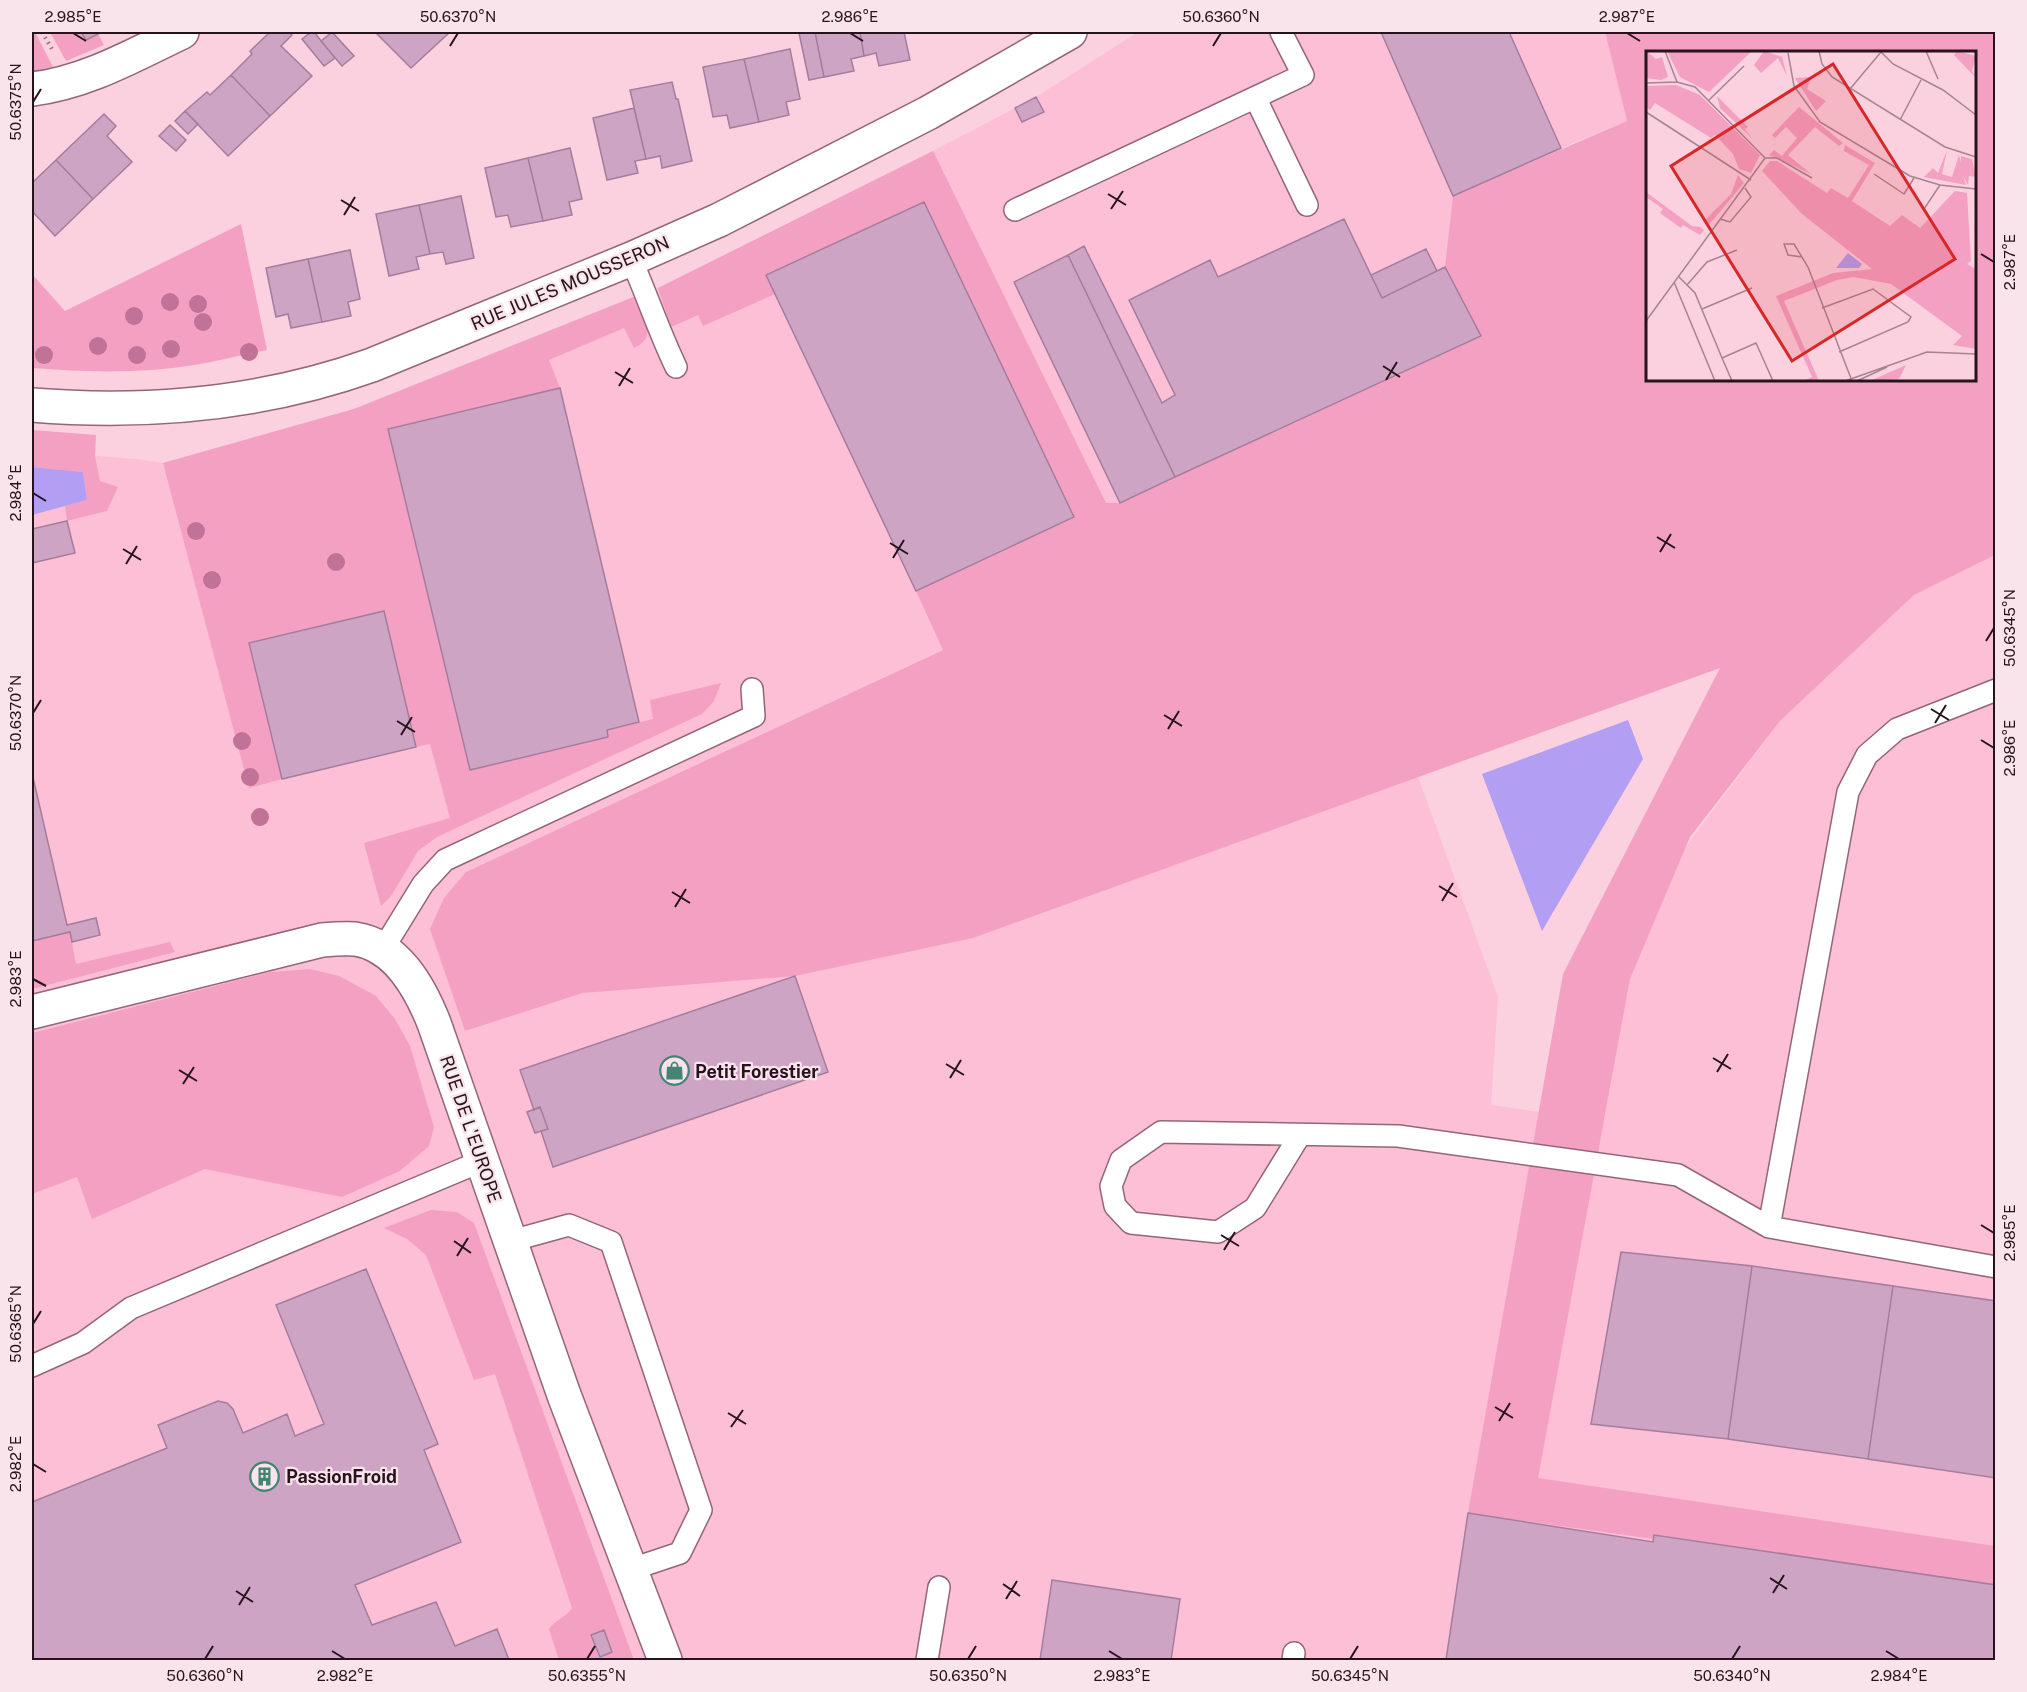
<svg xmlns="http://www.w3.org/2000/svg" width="2027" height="1692" font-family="'Public Sans',sans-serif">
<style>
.built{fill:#fcbfd6}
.green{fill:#f4a0c2;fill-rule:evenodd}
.water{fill:#b29ef2}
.building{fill:#cea4c5;stroke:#a57d9c;stroke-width:1.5}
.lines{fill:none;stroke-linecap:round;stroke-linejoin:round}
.service-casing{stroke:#946578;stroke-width:24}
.minor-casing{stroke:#946578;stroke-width:36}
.path{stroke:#90717d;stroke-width:4;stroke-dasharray:1.5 4.5;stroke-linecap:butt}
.service{stroke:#fff;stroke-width:21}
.minor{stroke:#fff;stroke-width:33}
.tree{fill:#c17297}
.ticks{fill:none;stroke:#26131b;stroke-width:2}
.labels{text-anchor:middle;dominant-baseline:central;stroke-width:4.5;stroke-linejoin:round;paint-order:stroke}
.street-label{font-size:18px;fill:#26131b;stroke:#fae4ec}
.poi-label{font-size:18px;font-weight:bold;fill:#26131b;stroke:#fae4ec;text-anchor:start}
.inset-road{fill:none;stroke:#a68491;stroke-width:1.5}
.view{fill:#d62828;fill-opacity:0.15;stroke:#d62828;stroke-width:3}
.inset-edge{fill:none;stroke:#26131b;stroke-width:3}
.neatline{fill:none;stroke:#26131b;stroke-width:2}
.ticks-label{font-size:15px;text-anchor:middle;fill:#26131b}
</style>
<rect width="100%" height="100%" fill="#fbd0df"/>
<path class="built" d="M1138 32H1605L1627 121 1561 148 1481 336 1120 503H1106L916 591 944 649 466 872 465 1031 583 993 973 938 1418 777 1498 997 1491 1105 1604 1121 1630 979 1685 848 1780 721 1914 595 1995 555V1660H32V451L136 459 163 463 354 409 658 288 933 151 1036 97Z"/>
<path class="green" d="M32 32H35L53 67 32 71Z
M50 32H81L86 40 98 34 104 45 66 61Z
M1605 32H1995V555L1914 595 1780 721 1690 837 1630 979 1538 1478 1995 1546V1587L1468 1513 1563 974 1720 668 973 938 795 976 583 993 465 1031 430 929 444 898 466 872 943 650 916 591 1074 517 924 202 766 275 775 294 703 326 698 315 671 327 658 288 933 151 1106 503H1120L1480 336 1445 267 1453 196 1627 121ZM1648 52H1974V380H1648Z
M241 224 267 350C243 355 218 361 194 365 140 374 86 372 32 368V274L65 311Z
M636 296C644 316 659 336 634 348L624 328 549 360 560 388 388 430 470 770 608 737 607 730 653 719 650 700 721 683 714 701 702 714 437 837 418 851 391 896 381 906 364 843 450 818 430 744 416 747 384 611 249 643 282 779 249 788 163 463 354 409Z
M32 430 96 435 95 456 100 481 118 487 107 511 67 521 65 506 87 500 83 472 32 467Z
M70 932 76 964 170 942 175 952 32 989V941Z
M310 969 339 976 376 996 395 1019 410 1046 434 1127 429 1146 400 1171 342 1197 205 1169 92 1219 77 1177 32 1194V1033L270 972Z
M431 1210 457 1212 474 1223 634 1660H559L549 1629C555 1620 565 1618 572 1608L495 1374 474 1380 426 1255 407 1239 384 1228Z"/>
<path class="water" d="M32 467 83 472 87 500 32 515Z
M1628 720 1643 759 1542 931 1482 774Z"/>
<path class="building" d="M81 32H102L86 40Z
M270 32H288L292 35 281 46 312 76 270 116 231 75 252 54 250 51Z
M311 32H314L335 58 324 66 302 39Z
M332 32 354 56 342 66 321 41Z
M375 32H450L411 68Z
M805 32H815L824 77 809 80 799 33Z
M815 32H860L864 56 851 59 854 71 824 77Z
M860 32H904L910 60 879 66 876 53 864 56Z
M1381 32H1509L1561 148 1453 196Z
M790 49 800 99 786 102 789 115 759 122 744 59Z
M744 59 759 122 730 128 727 115 713 117 703 67Z
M231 75 270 116 228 156 185 111 207 92 210 95Z
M672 82 676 99H678L692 161 662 168 660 156 646 159 630 90Z
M1036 97 1044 112 1022 122 1015 108Z
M634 108 646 159 635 161 638 173 607 180 593 118Z
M185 111 198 124 188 134 175 121Z
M104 114 116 126 107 136 132 162 93 199 56 160Z
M170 125 186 140 176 151 159 136Z
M570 148 582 199 569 202 572 215 543 221 528 158Z
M528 158 543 221 511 227 508 215 496 217 485 168Z
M56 160 93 199 55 236 32 211V183Z
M461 196 474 258 446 264 443 252 430 254 419 205Z
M924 202 1074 517 916 591 766 275Z
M419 205 430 254 416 257 419 269 389 276 376 214Z
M1344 219 1382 298 1445 267 1481 336 1175 477 1068 255 1084 246 1162 403 1175 395 1129 300 1210 260 1218 277Z
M1426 249 1437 271 1382 298 1371 275Z
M350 250 360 299 348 302 351 316 322 322 308 259Z
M1068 255 1175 477 1120 503 1014 282Z
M308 259 322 322 291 328 288 314 276 317 266 268Z
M560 388 639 722 607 730 608 737 470 770 388 429Z
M67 521 75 553 32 563V529Z
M384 611 416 747 282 779 249 643Z
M32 773 67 925 96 918 100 935 72 942 70 932 32 941Z
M795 976 828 1072 553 1167 541 1131 548 1129 540 1107 534 1110 520 1070Z
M540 1107 548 1129 535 1133 527 1112Z
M1621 1252 1752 1266 1728 1439 1591 1424Z
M1752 1266 1893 1286 1868 1459 1728 1439Z
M366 1269 438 1444 424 1450 461 1542 355 1585 372 1625 436 1602 455 1646 497 1629 509 1660H32V1502L167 1448 158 1425 218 1401 227 1403 233 1409 243 1433 287 1414 295 1436 324 1424 276 1305Z
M1893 1286 1996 1301V1478L1868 1459Z
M1468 1513 1653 1542 1654 1535 1996 1585V1660H1446Z
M1052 1580 1180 1599 1171 1660H1040Z
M604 1630 612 1652 600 1657 591 1635Z"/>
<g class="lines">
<defs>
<path id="service" d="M1256 99 1307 205
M1015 210 1303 75 1281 32
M631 259C647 295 659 332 676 367
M383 949 423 884 445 860 754 716 752 689
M1300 1135 1255 1208 1218 1232 1131 1223 1115 1206 1111 1186 1121 1160 1161 1132 1398 1136 1678 1175 1769 1227 1996 1267
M1769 1227 1848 792 1867 755 1897 729 1996 690
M511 1241 569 1225 611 1242 701 1510 680 1553 629 1570
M32 1366 83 1343 131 1308 482 1161
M927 1660 939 1587
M1293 1660 1294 1653"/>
<path id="minor" d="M32 89C85 83 134 55 182 32
M32 405C146 414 263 404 372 365L631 259 719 220 928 113 1070 32
M32 1012 322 940C333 939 344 938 355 939 397 945 420 988 434 1023L564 1395 665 1660"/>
</defs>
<use href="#service" class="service-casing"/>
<use href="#minor" class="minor-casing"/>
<path class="path" d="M42 32 52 49"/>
<use href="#service" class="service"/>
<use href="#minor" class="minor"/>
</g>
<g class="tree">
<circle cx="170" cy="302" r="9"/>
<circle cx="198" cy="304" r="9"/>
<circle cx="134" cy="316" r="9"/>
<circle cx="203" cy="322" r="9"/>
<circle cx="98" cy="346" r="9"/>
<circle cx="171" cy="349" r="9"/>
<circle cx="249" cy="352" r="9"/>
<circle cx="44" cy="355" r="9"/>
<circle cx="137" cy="355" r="9"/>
<circle cx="196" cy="531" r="9"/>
<circle cx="336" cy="562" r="9"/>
<circle cx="212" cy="580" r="9"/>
<circle cx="242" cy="741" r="9"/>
<circle cx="250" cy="777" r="9"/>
<circle cx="260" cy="817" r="9"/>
</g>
<path class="ticks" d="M73 33 86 41M850 33 863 41M1627 33 1640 41M450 46 458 33M1213 46 1221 33M33 102 41 89M1108 194 1126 205M341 200 359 211M1111 209 1123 191M344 215 355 197M1981 254 1994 262M1383 366 1400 377M615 372 633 383M1386 380 1397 362M619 386 630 368M33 493 46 501M1657 537 1675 548M890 543 908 554M123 549 141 560M1660 552 1671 534M893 558 904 540M126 564 137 546M1986 641 1994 628M1931 709 1949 720M33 713 41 700M1164 715 1182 726M397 721 415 732M1935 723 1946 705M1168 729 1179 711M401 735 412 717M1981 740 1994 748M1439 886 1457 897M672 892 690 903M1442 901 1453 883M675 907 686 889M33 979 46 986M1713 1058 1731 1069M946 1064 964 1075M179 1070 197 1081M1717 1072 1728 1054M950 1078 961 1060M183 1084 194 1067M1981 1225 1994 1233M1221 1235 1239 1246M454 1241 471 1253M1224 1250 1235 1232M457 1256 468 1238M33 1324 41 1311M1495 1407 1513 1418M728 1413 746 1424M1499 1421 1510 1403M731 1427 743 1410M33 1464 46 1472M1770 1578 1787 1589M1003 1584 1020 1596M236 1591 253 1602M1773 1593 1784 1575M1006 1599 1017 1581M239 1605 250 1587M332 1651 345 1659M1109 1651 1122 1659M1886 1651 1899 1659M205 1659 213 1646M587 1659 595 1646M968 1659 976 1646M1350 1659 1358 1646M1732 1659 1740 1646"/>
<defs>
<symbol id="shop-ring" viewBox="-11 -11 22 22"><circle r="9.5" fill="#fae4ec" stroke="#438473" stroke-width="1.5"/><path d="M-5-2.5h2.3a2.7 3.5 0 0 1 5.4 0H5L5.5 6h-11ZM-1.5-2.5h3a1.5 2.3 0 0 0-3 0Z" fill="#438473"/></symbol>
<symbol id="building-ring" viewBox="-11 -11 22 22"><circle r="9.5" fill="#fae4ec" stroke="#438473" stroke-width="1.5"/><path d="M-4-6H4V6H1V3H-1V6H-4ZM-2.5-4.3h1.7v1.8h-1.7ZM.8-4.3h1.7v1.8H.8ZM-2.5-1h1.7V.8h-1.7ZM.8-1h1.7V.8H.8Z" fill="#438473"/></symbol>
</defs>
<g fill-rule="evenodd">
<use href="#shop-ring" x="658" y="1054" width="33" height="33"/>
<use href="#building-ring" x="248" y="1460" width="33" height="33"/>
</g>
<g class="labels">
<g class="street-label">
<text transform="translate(570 283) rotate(-23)">RUE JULES MOUSSERON</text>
<text transform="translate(471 1129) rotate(71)">RUE DE L'EUROPE</text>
</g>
<g class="poi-label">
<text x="695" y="1071">Petit Forestier</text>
<text x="286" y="1476">PassionFroid</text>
</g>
</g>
<g transform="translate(1646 51)">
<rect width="330" height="330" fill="#fbd0df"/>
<path d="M0 0 10 8 16 6 22 26 15 29 0 27ZM21 0H106L63 41 34 26ZM118 0 136 6 141 25 132 7 115 22 108 14ZM311 0 330 5 326 20 330 27 308 4ZM165 26 161 38 180 50 170 60 149 27ZM30 34 54 44 114 104 105 122 93 118 87 103 69 84 65 87 9 52 4 59 0 56V35ZM71 45 102 76 99 78 106 87 74 57ZM153 56 197 92 193 95 169 76 142 104 165 123 123 104 128 99 136 105 151 87 140 76 129 87 126 84ZM199 94 229 112 206 150 244 175 256 164 274 177 309 140 321 142 325 210 321 213 330 218V298L307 294 316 285 245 233 208 226 191 229 138 250 173 330H157L166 326 130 245 187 222 226 218 156 163 116 120 124 110H131L181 142 185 137 202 147 223 114 198 100ZM301 99 296 123 306 126 313 104 315 111V105L326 108 330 126 323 125 322 134 317 125 320 134 278 126 287 117 292 122ZM92 124 98 132 61 176 58 170 85 143ZM0 141 46 175 54 176 58 179 54 184 37 174 35 177 14 162 17 158 0 146ZM260 314 253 328 224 330Z" fill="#f4a0c2"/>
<path d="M202 202 216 213 213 217H190Z" fill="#b29ef2"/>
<path class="inset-road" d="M19 0 31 31M133 0H171M173 0 176 13 186 26 299 96 330 106M234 0 247 13 297 39 330 64M280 0 292 28M142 2 148 35 174 71 264 125 294 134 330 138M0 32 31 31 49 36 119 107 0 270M204 38 235 1M63 49 98 15M0 61 105 129M254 69 275 29M119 107H131L166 127M228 123 258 143 268 127M278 158 294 134M74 168 84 171 105 146 99 137M156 206 142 204 138 193H148L162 216 206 330M32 225 49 242 76 307M28 231 69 330M41 234 61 211 91 199M176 257 227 238 265 266 262 271 193 301M56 258 106 237M86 330 76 307 110 292 127 330M199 330 281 301 330 303M211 330 241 316"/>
<path class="view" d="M187 13 309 208 146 310 25 115Z"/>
<rect width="330" height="330" class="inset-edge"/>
</g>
<rect width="2027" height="1692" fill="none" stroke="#fae4ec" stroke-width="66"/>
<rect x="33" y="33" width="1961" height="1626" class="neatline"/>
<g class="ticks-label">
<text x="73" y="22">2.985°E</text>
<text x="458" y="22">50.6370°N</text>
<text x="850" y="22">2.986°E</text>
<text x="1221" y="22">50.6360°N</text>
<text x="1627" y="22">2.987°E</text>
<text transform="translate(16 102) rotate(-90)" y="5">50.6375°N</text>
<text transform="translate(2010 262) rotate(-90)" y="5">2.987°E</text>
<text transform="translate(16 493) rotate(-90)" y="5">2.984°E</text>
<text transform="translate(2010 628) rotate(-90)" y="5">50.6345°N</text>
<text transform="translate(16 713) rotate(-90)" y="5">50.6370°N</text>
<text transform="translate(2010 748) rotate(-90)" y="5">2.986°E</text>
<text transform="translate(16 979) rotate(-90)" y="5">2.983°E</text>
<text transform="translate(2010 1233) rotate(-90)" y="5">2.985°E</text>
<text transform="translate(16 1324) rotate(-90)" y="5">50.6365°N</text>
<text transform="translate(16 1464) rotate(-90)" y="5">2.982°E</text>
<text x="205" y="1681">50.6360°N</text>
<text x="345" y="1681">2.982°E</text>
<text x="587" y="1681">50.6355°N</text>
<text x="968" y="1681">50.6350°N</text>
<text x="1122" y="1681">2.983°E</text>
<text x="1350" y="1681">50.6345°N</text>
<text x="1732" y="1681">50.6340°N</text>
<text x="1899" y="1681">2.984°E</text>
</g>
</svg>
